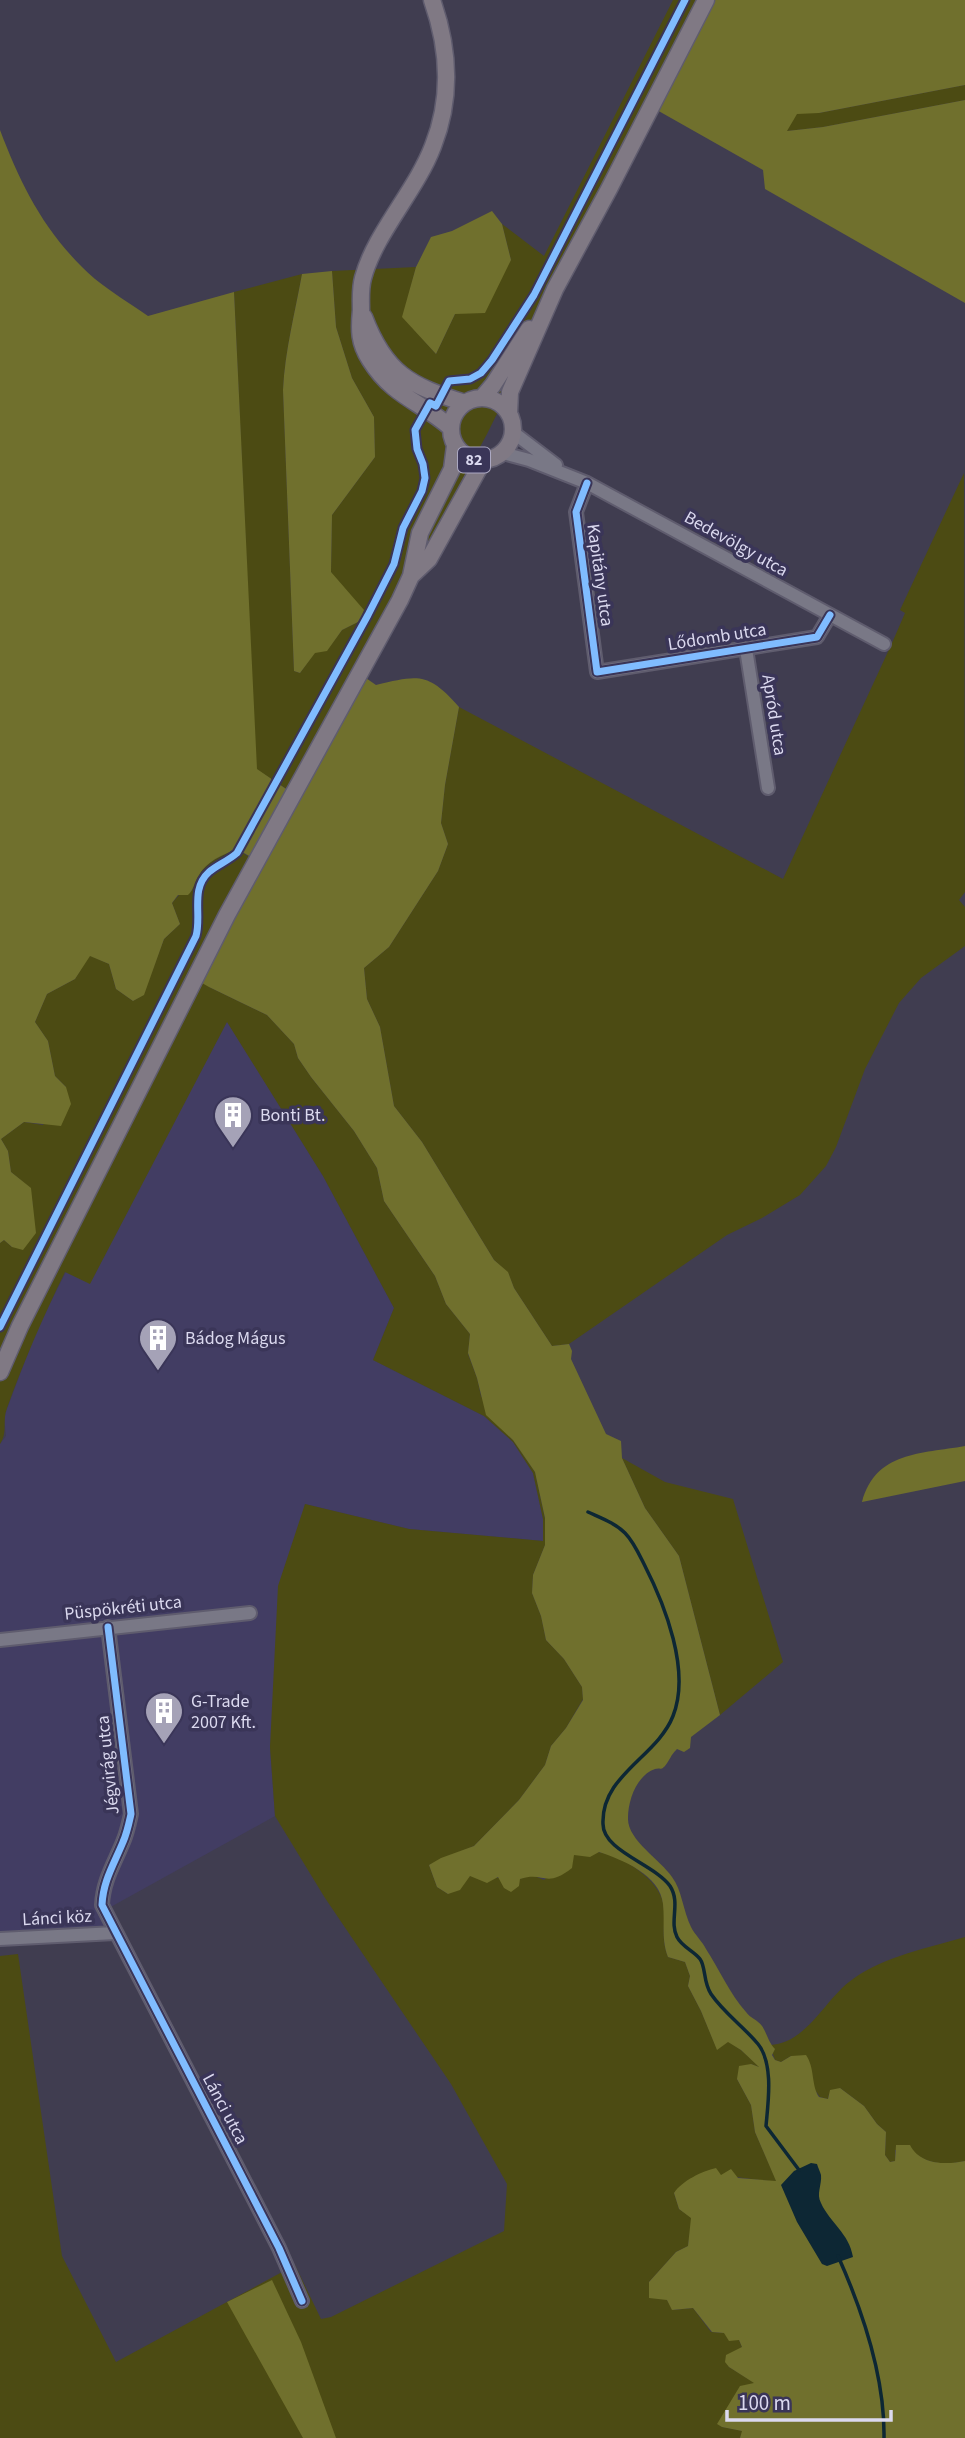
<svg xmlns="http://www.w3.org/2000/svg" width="965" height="2438" font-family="'Source Sans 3',sans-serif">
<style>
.built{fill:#423d63}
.green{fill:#4c4b13}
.forest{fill:#70702d}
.water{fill:#0d2734}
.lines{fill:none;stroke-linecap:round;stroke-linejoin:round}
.stream{stroke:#0d2734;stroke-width:3.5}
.minor-casing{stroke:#5f5c6e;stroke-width:16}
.major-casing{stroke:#5f5c6e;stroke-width:19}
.minor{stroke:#797886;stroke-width:12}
.major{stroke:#807984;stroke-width:16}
.cycleway-casing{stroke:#3a3558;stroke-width:11}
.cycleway{stroke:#80bcff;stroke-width:7}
.labels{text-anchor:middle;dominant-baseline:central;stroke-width:7;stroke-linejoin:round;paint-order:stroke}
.shield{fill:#3a3558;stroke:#aba8c2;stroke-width:2}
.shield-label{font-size:16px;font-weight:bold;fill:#dbd9ef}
.street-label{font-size:18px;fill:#dbd9ef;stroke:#3a3558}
.poi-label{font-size:18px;fill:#dbd9ef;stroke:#3a3558;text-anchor:start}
</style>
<rect width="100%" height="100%" fill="#403d50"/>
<path class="built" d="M227 1021 323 1176 394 1308 373 1360 484 1416 513 1442 533 1473 543 1519V1541L409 1529 305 1504 270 1747 275 1816 107 1909 114 1933 0 1937V1444L6 1436 4 1417 37 1329 66 1272 90 1283Z"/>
<path class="green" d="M673 0H839L819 113 965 85V100L823 127 787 131 649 106 487 434 293 793 256 769 234 292 302 274C295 313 285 350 283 390L294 671 300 673 315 652 327 650 342 630 360 621 331 572 332 515 375 457 374 417 352 378 336 327 332 271 416 267 403 317 436 354 455 314 511 260 502 224 544 256Z
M964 473 965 892 959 900 965 907V946L921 978 899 1003 865 1069 836 1147 826 1166 800 1195 762 1218 727 1235 569 1344 552 1346 514 1288 508 1273 494 1260 422 1142 394 1106 380 1027 367 999 364 968 389 947 438 871 448 844 441 823 445 785 459 707 783 879 892 643 905 613 900 610Z
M236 849 256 861 209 987 267 1015 294 1044 298 1058 311 1077 354 1131 377 1168 384 1201 435 1276 446 1304 470 1334 468 1354 477 1378 481 1396 501 1428 513 1440 535 1472 545 1519V1545L533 1575 532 1593 541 1616 546 1640 564 1659 582 1687 583 1699 566 1728 551 1746 545 1765 519 1800 474 1846 429 1865 437 1887 448 1894 470 1876 519 1879 532 1875 544 1880C553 1873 563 1860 573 1855 602 1841 653 1872 662 1899 668 1917 659 1935 668 1957L685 1962 690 1976 688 1986 701 2011 717 2049 728 2041 741 2050 761 2068 751 2064 737 2079 751 2105 755 2132 777 2182 720 2175 692 2178 674 2193 679 2209 692 2218 688 2246 676 2252 649 2282 667 2300 673 2310 693 2308 711 2332 724 2333 739 2340 742 2347 726 2362 729 2367 755 2383 722 2427 743 2431 740 2438H0V1956L18 1954 62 2256 116 2362 295 2265 321 2319 331 2317 504 2231 507 2184 451 2084 325 1898 275 1816 270 1747 278 1586 305 1504 409 1529 543 1541V1519L533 1473 513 1442 484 1416 373 1360 394 1308 323 1176 227 1022 90 1284 65 1272C43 1317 24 1361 7 1408 2 1421 8 1433 0 1444V1243L4 1240 12 1247 33 1207 30 1188 11 1172 8 1151 1 1139 24 1122 43 1125 66 1087 55 1076 48 1041 35 1022 47 994 75 979 89 955 109 964 116 989 133 1001 143 995 164 939 180 924 172 903 179 895 192 891C201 864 212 860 236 849Z
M622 1458 665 1482 733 1499 783 1662 720 1715 679 1556 645 1508Z
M965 1937V2161C947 2165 926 2165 913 2151L895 2150V2161L890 2162 885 2155 886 2132 877 2124 864 2106 840 2088 829 2094 828 2099 820 2097 791 2056 781 2062 775 2060 770 2045C808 2043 825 1998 853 1979 885 1956 928 1948 965 1937Z"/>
<path class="forest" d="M702 0H965V85L819 113 797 114 787 131 823 127 965 100V303L765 189 763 170 648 105Z
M0 130C22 188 47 237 95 279 111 292 131 304 148 316L234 292 257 769 292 793 357 672 376 685C419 675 428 672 459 707L445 785 441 823 448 844 438 871 389 947 364 968 367 999 380 1027 394 1106 422 1142 494 1260 508 1272 514 1288 552 1346 569 1344 572 1351 571 1359 606 1434 621 1441 622 1458 645 1508 679 1556 720 1715 691 1737 690 1748 684 1752 677 1749C670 1756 670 1760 665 1766 660 1771 662 1767 655 1769 637 1775 628 1800 628 1818 627 1840 661 1860 672 1877 682 1890 683 1911 691 1927 695 1935 702 1941 706 1949 719 1969 730 1994 746 2012 750 2018 758 2020 762 2026 767 2033 768 2042 775 2049L772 2055 775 2060 781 2062 791 2056 806 2055C815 2068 811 2085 819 2097L828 2099 830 2090 840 2088 864 2106 877 2124 886 2132 885 2155 890 2162 895 2161 896 2145H910C920 2165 946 2165 965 2161V2438H740L742 2431 722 2427 717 2424 740 2386 754 2383 729 2367 725 2362 726 2355 742 2347 739 2340 729 2341 724 2333 712 2332 693 2308 672 2310 667 2300 649 2298V2282L676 2252 688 2246 691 2218 679 2209 674 2193C682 2181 702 2171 716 2168L721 2175 731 2169 738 2178 776 2181 755 2132 751 2105 737 2079 739 2066 751 2064 759 2067 741 2050 728 2042 717 2050 701 2011 688 1986 690 1976 685 1962 668 1957C661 1939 665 1923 663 1904 660 1875 623 1860 599 1852L590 1857 574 1855 572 1868C545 1889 545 1871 520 1879L519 1886 511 1892 504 1888 498 1877 487 1883 470 1876 460 1890 448 1894 437 1887 429 1865 441 1858 474 1846 519 1800 545 1765 551 1746 566 1728 583 1700 582 1687 564 1659 546 1640 541 1616 532 1593 533 1575 545 1545V1518L535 1472 513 1440 486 1415 477 1378 468 1353 470 1334 446 1304 435 1276 384 1201 377 1168 354 1131 311 1077 298 1058 294 1044 267 1015 209 987 195 979 256 860 237 849C222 855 207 861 199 875 194 882 194 890 188 895H178L172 903 180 924 164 939 144 995 133 1001 116 989 109 964 90 956 75 979 47 994 35 1022 48 1041 55 1076 66 1087 71 1104 61 1126 24 1122 1 1139 8 1151 11 1172 31 1188 36 1233 23 1250 12 1247 4 1240 0 1243Z
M492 211 502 224 511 260 485 313 455 314 436 354 402 317 416 267 431 237 452 231Z
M332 271 336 327 352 378 374 417 375 457 332 515 331 572 364 610 360 621 342 630 327 651 315 653 300 673 294 671 283 390C285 350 295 313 302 274Z
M965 1446V1481L862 1502C876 1451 921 1454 965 1446Z
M272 2280 301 2342 336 2438H303L227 2302Z"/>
<path class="water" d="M811 2163 817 2164C818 2168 820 2171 821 2175 822 2185 816 2194 821 2203 830 2223 849 2233 853 2257L827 2266 822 2264 797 2222 781 2185 794 2171Z"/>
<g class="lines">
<path class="stream" d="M588 1512C601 1518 615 1523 625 1533 633 1541 639 1554 644 1564 665 1605 691 1671 673 1716 657 1757 601 1775 603 1824 603 1851 654 1864 670 1886 681 1903 669 1921 677 1937 682 1947 694 1951 700 1959 706 1967 703 1982 711 1994 724 2013 743 2026 758 2044 774 2064 768 2103 766 2126L799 2170
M838 2256C863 2312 885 2376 884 2438"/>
<defs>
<path id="minor" d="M514 433 556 465
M503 453 529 460 587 483 884 644
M587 483 576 512 597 672 817 637 830 615
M746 649 768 788
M108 1627 131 1814C129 1823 127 1833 123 1842 114 1864 103 1881 102 1905L279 2248 302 2301
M0 1640 250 1613
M0 1939 115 1933"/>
<path id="major" d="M432 0C449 48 452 98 433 146 416 191 375 233 363 278 360 289 361 299 361 310 359 330 359 343 370 360 393 397 422 402 451 428
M364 317C385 373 410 386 465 403
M451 429a31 31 0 1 1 62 0a31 31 0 1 1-62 0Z
M482 398 493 385 529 329
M509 413 510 392 555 289 609 189 706 0
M411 576 429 559 483 461
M0 1372 20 1326 227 915 400 600 411 576 420 533 452 469 455 446"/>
</defs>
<use href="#minor" class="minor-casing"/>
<use href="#major" class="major-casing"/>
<use href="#minor" class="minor"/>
<use href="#major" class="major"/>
<defs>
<path id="cycleway" d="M587 483 576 512 597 672 817 637 830 615
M0 1327 196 936C202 915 190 889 209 872 217 865 228 861 237 853L368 615 394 564 403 528 422 491 425 478 423 464 417 449 415 430 430 403 436 406 449 381 470 379 481 373 492 360 534 295 685 0
M108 1627 131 1814C129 1823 127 1833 123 1842 114 1864 103 1881 102 1905L279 2248 302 2301"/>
</defs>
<use href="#cycleway" class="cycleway-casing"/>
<use href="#cycleway" class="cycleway"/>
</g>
<defs>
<symbol id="building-pin" viewBox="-11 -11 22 30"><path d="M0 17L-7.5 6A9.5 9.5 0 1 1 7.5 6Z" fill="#a5a2b7" stroke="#3a3558"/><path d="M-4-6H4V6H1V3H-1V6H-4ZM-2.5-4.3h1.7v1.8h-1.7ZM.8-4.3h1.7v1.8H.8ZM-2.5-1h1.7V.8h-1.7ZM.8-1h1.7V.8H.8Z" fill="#fff"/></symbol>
</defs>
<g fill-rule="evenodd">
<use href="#building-pin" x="211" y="1093" width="44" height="60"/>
<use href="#building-pin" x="136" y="1316" width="44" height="60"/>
<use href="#building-pin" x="142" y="1689" width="44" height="60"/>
</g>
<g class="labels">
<rect class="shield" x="458" y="447.5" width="32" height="25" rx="5"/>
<g class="shield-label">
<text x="474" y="460">82</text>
</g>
<g class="street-label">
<text transform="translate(736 544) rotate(29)">Bedevölgy utca</text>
<text transform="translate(600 575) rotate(82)">Kapitány utca</text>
<text transform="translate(717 637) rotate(-9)">Lődomb utca</text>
<text transform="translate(774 715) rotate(81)">Apród utca</text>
<text transform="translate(123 1608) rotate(-6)">Püspökréti utca</text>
<text transform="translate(108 1765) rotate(-96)">Jégvirág utca</text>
<text transform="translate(57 1918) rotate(-3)">Lánci köz</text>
<text transform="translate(225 2109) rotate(62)">Lánci utca</text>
</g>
<g class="poi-label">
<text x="260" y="1115">Bonti Bt.</text>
<text x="185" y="1338">Bádog Mágus</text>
<text x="191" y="1701">G-Trade<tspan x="191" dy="21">2007 Kft.</tspan></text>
</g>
</g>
<path d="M727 2410v10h164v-10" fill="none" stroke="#dbd9ef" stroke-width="3.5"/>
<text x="738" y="2410" font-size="21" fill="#dbd9ef" stroke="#3a3558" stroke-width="5" paint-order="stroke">100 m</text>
</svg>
